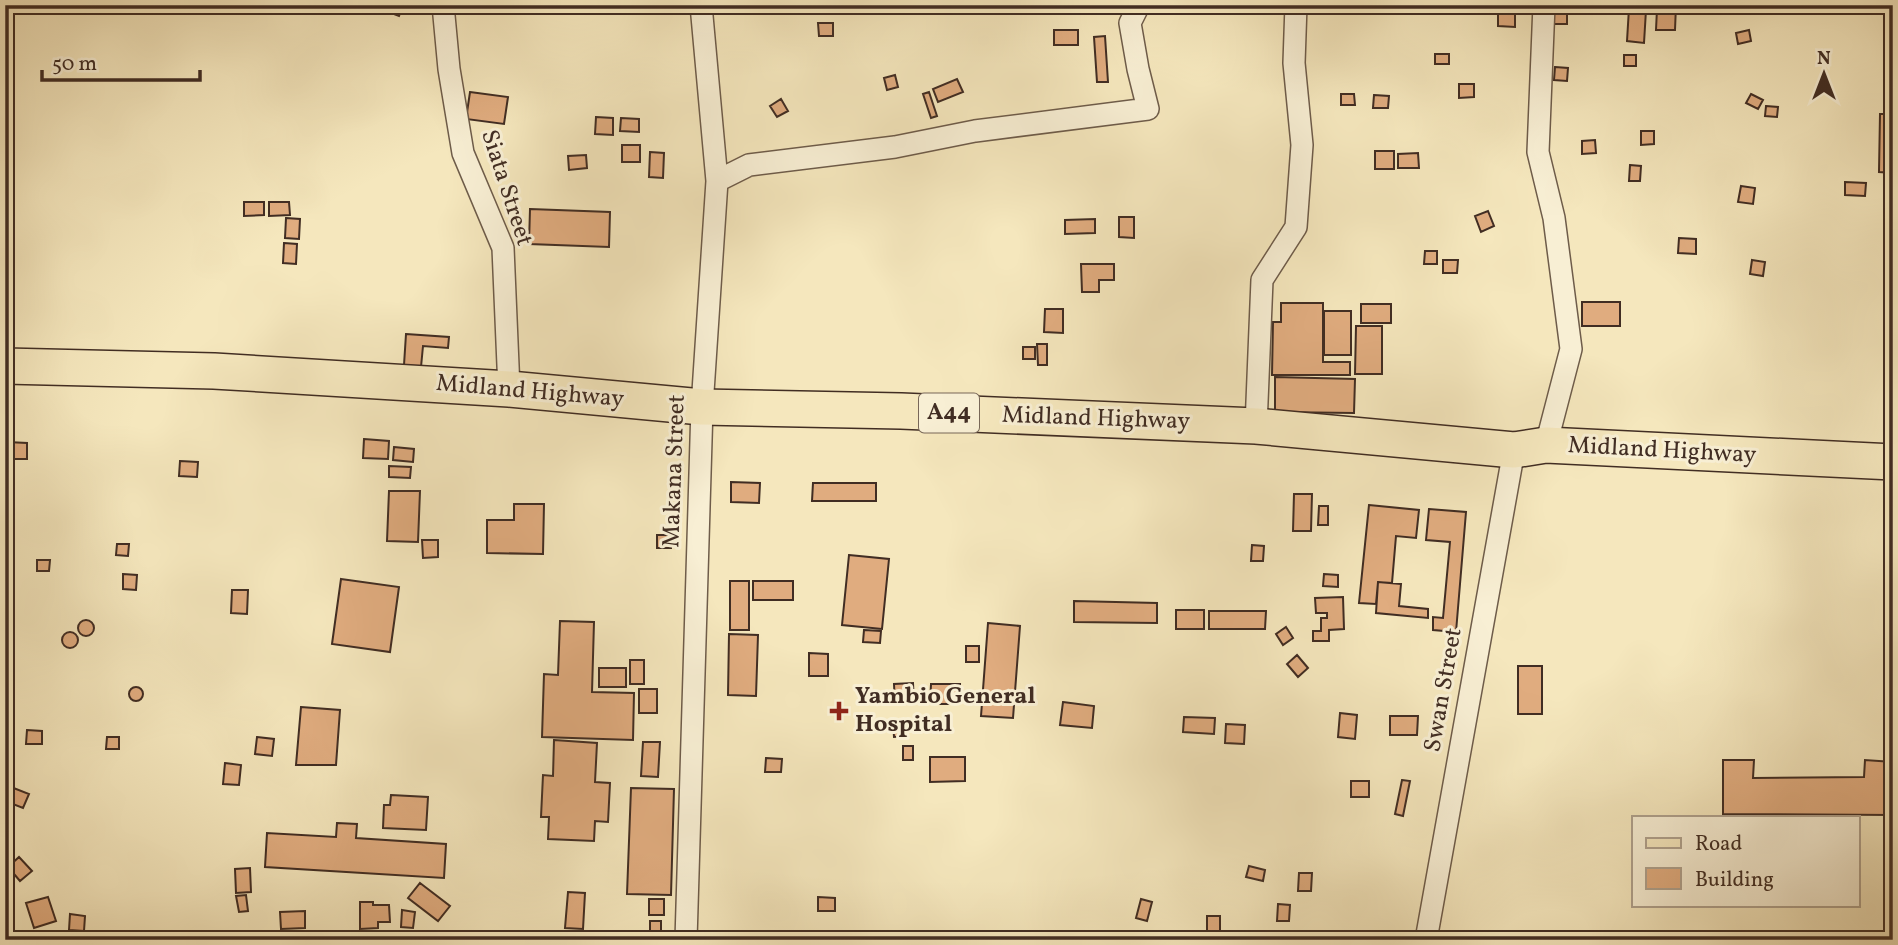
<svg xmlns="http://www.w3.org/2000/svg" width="1898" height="945" font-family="Vollkorn,serif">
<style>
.building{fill:#e0ac7f;stroke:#412d23;stroke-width:2}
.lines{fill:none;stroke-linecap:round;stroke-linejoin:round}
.minor-casing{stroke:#6e5c4a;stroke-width:24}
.primary-casing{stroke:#412d23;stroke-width:38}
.minor{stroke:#f8efd4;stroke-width:21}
.primary{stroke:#f5e7bd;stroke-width:35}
.poi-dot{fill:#8f2418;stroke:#f8efd4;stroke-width:2.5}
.labels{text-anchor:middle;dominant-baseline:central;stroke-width:6;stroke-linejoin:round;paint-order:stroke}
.shield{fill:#f8efd4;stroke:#786758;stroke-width:2}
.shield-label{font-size:23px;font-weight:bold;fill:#412d23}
.street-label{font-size:24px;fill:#412d23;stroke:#f8efd4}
.poi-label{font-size:24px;font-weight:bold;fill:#412d23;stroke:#f8efd4;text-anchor:start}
</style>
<rect width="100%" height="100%" fill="#f5e7bd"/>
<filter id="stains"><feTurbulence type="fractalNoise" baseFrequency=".00286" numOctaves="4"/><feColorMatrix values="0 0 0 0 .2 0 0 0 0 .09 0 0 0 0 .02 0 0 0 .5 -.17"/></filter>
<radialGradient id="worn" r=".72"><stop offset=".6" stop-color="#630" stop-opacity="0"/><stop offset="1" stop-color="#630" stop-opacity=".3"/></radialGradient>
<path class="building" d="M370 5H403L399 16Z
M1498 5H1515V27L1498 26Z
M1644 5H1676L1675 30H1656L1657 9H1644Z
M1629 8 1646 10 1644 43 1627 41Z
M1551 11H1567V24H1551Z
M818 23H833V36H819Z
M1054 30H1078V45H1054Z
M1749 30 1751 41 1738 44 1736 33Z
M1105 36 1108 82H1097L1094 37Z
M1435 54H1449V64H1435Z
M1624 55H1636V66H1624Z
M1555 67 1568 68 1567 81 1554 80Z
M895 75 898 87 887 90 884 78Z
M957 79 963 92 938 102 933 89Z
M1459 84H1474V97L1459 98Z
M470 92 508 97 504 124 466 119Z
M929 92 937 116 931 118 923 94Z
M1341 94H1354L1355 105H1341Z
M1751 94 1763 100 1758 109 1746 103Z
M1374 95 1389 96 1388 108H1373Z
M781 99 788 111 777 117 770 106Z
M1766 106 1778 107 1777 117 1765 116Z
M1880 114H1893V173L1879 172Z
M596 117 613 118V135L595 134Z
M621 118 639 119V132L620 131Z
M1641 131H1654V144L1641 145Z
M1595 140 1596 153 1582 154V141Z
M622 145H640V162H622Z
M1375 151H1394V169H1375Z
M650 152 664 153 663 178 649 177Z
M1418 153 1419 168H1398V154Z
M586 155 587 168 569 170 568 156Z
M1630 165 1641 166 1640 181H1629Z
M1845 182 1866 183 1865 196 1845 195Z
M1741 186 1755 188 1753 204 1738 202Z
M244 202H264V215L244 216Z
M269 202H289L290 215 269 216Z
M530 209 610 212 609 247 529 244Z
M1488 211 1494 226 1481 232 1475 216Z
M1119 217H1134V238L1119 237Z
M286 218 300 219 299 239 285 238Z
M1095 219V233L1065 234V220Z
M1679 238 1696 239V254L1678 253Z
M284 243 297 244 296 264 283 263Z
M1425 251H1437V264H1424Z
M1443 260H1458L1457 273H1443Z
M1752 260 1765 262 1763 276 1750 274Z
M1081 264H1114V280H1099V292H1082Z
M1582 302H1620V326H1582Z
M1281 303H1323V362H1350V375H1272L1273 322H1281Z
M1361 304H1391V323H1361Z
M1045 309H1063V333L1044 332Z
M1324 311H1351V355H1324Z
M1356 326H1382V374H1355Z
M406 334 449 337 448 348 423 346 421 367 404 365Z
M1037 344H1047V365H1038Z
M1023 347H1035V359H1023Z
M1275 377 1355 379 1354 413 1275 412Z
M364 439 389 441 388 459 363 458Z
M7 442 27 443V459H7Z
M394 447 414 449 413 462 393 460Z
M180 461 198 462 197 477 179 476Z
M389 466 411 467 410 478 389 477Z
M731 482 760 483 759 503 731 502Z
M813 483H876V501H812Z
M389 491H420L418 542 387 541Z
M1294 494H1312L1311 531H1293Z
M514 504H544L543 554 487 553V520H514Z
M1369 505 1419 510 1416 538 1396 536 1392 583 1378 582 1376 604 1359 603Z
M1319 506H1328V525H1318Z
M1429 509 1466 512 1456 632 1433 630V617L1443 618 1450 542 1426 540Z
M657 535H671V548H657Z
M422 540H438V557L423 558Z
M117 544H129L128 556 116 555Z
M1252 545 1264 546 1263 561H1251Z
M849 555 889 559 882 629 842 625Z
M37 560H50L49 571H37Z
M123 574 137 575 136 590 123 589Z
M1324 574 1338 575V587L1323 586Z
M341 579 399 587 390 652 332 644Z
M730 581H749V630H730Z
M753 581H793V600H753Z
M1378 582 1401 584 1399 606 1428 609V618L1376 613Z
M232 590H248L247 614 231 613Z
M1343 597 1344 629 1329 630V641H1313V631H1321V618H1327V613H1316L1315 598Z
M1074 601 1157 603V623L1074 622Z
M1176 610H1204V629H1176Z
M1209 611H1266L1265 629H1209Z
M78 628a8 8 0 1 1 16 0a8 8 0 1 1-16 0Z
M560 621 594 622 592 692 634 693 633 740 542 737 544 674 558 675Z
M988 623 1020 626 1013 718 981 716Z
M1286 627 1293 638 1283 645 1276 634Z
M864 630 881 631 880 643 863 642Z
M62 640a8 8 0 1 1 16 0a8 8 0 1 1-16 0Z
M729 634 758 635 756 696 728 695Z
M966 646H979V662H966Z
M809 653 828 654V676H809Z
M1297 655 1308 668 1298 677 1287 664Z
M630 660H644V684H630Z
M1518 666H1542V714H1518Z
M599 668H626V687H599Z
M913 683 914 704H895L894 684Z
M931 684H960L959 704H930Z
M129 694a7 7 0 1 1 14 0a7 7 0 1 1-14 0Z
M639 689H657V713H639Z
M1063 702 1094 706 1092 728 1060 725Z
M301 707 340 710 336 765H296Z
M1340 713 1357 715 1355 739 1338 737Z
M1390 716H1418L1417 735H1390Z
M1184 717 1215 718 1214 734 1183 732Z
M906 720 907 736 894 737 893 721Z
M1226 724 1245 725 1244 744 1225 743Z
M27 730 42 731V744H26Z
M107 737H119V749H106Z
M257 737 274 739 272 756 255 754Z
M554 740 597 743 595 782 610 783 608 822 595 821 594 841 548 839 549 817H541L543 775 553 776Z
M643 742H660L658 777 641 776Z
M903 746H913V760H903Z
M930 757H965V781L930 782Z
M766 758 782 759 781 772H765Z
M1723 760H1754L1753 778 1864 777 1865 760 1893 762V815L1723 814Z
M225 763 241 765 239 785 223 784Z
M1402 780 1410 781 1403 816 1395 814Z
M1351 781H1369V797H1351Z
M11 787 29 794 23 808 5 801Z
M631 788 674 789 671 895 627 894Z
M391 795 428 797 426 830 383 828 384 805H390Z
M337 823 357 824 356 838 446 844 444 878 265 867 267 833 336 837Z
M19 857 32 871 20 881 8 867Z
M1249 866 1265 870 1263 881 1246 877Z
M250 868 251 892 236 893 235 869Z
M1299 873H1312L1311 891H1298Z
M420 883 450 906 438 921 408 898Z
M568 892 585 893 583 929 565 928Z
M246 895 248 911 239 912 236 896Z
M48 897 56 921 34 928 26 903Z
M818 897 835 898V911H818Z
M649 899H664V915H649Z
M1141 899 1152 902 1147 921 1136 918Z
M360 902H373V905H389L390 922H378V928L360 929Z
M1278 904 1290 905 1289 921H1277Z
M402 910 415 912 413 928 401 927Z
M305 911V928L281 929 280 912Z
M70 914 85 916 84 931 69 930Z
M1207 916H1220V931H1207Z
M650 921H661V940H631L632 932 650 933Z
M237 931H258V940H237Z"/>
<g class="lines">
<defs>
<path id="minor" d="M443 5 449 69 463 153 503 248 509 389
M1544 5 1538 152 1554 218 1571 349 1546 445
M717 181 749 165 895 147 975 131 1148 109 1138 69 1130 23 1139 5
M1256 426 1262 280 1296 227 1302 145 1294 63 1296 5
M686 940 702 407 717 181 701 5
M1426 940 1514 450"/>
<path id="primary" d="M5 366 214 371 509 389 702 407 901 411 1256 426 1514 450 1546 445 1893 462"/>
</defs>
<use href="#minor" class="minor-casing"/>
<use href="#primary" class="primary-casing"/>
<use href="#minor" class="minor"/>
<use href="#primary" class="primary"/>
</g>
<path class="poi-dot" d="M835.5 700.5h7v7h7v7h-7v7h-7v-7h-7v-7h7z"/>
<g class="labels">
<rect class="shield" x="919" y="393.5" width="60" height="39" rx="5"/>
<g class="shield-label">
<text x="949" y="413">A44</text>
</g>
<g class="street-label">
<text transform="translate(506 188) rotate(72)">Siata Street</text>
<text transform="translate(530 392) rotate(5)">Midland Highway</text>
<text transform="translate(1096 419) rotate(2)">Midland Highway</text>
<text transform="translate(1662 451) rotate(3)">Midland Highway</text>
<text transform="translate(675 471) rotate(-88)">Makana Street</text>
<text transform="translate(1444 690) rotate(-80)">Swan Street</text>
</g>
<g class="poi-label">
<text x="855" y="697">Yambio General<tspan x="855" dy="28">Hospital</tspan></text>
</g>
</g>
<rect width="1898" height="945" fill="none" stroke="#f5e7bd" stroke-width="28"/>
<rect x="7" y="7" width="1884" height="931" fill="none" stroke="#412d23" stroke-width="3.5"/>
<rect x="14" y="14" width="1870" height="917" fill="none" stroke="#412d23" stroke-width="2"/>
<rect x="1632" y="816" width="228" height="91" fill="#f8efd4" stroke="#afa18d" stroke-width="2"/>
<rect x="1646" y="838" width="35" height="10" fill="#f5e7bd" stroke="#afa18d" stroke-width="2"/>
<text x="1695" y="850" font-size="21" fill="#412d23">Road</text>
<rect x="1646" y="868" width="35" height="21" fill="#e0ac7f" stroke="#afa18d" stroke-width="2"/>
<text x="1695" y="886" font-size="21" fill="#412d23">Building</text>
<g transform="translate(1824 74)" stroke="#f8efd4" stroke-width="5" paint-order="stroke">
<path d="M0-5L12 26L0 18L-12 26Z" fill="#412d23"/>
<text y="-10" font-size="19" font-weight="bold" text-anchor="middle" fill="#412d23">N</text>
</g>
<path d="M42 70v10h158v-10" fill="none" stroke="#412d23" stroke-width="3.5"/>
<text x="52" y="70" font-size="21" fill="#412d23" stroke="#f8efd4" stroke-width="5" paint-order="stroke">50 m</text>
<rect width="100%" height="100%" filter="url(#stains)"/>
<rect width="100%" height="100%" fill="url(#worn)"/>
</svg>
